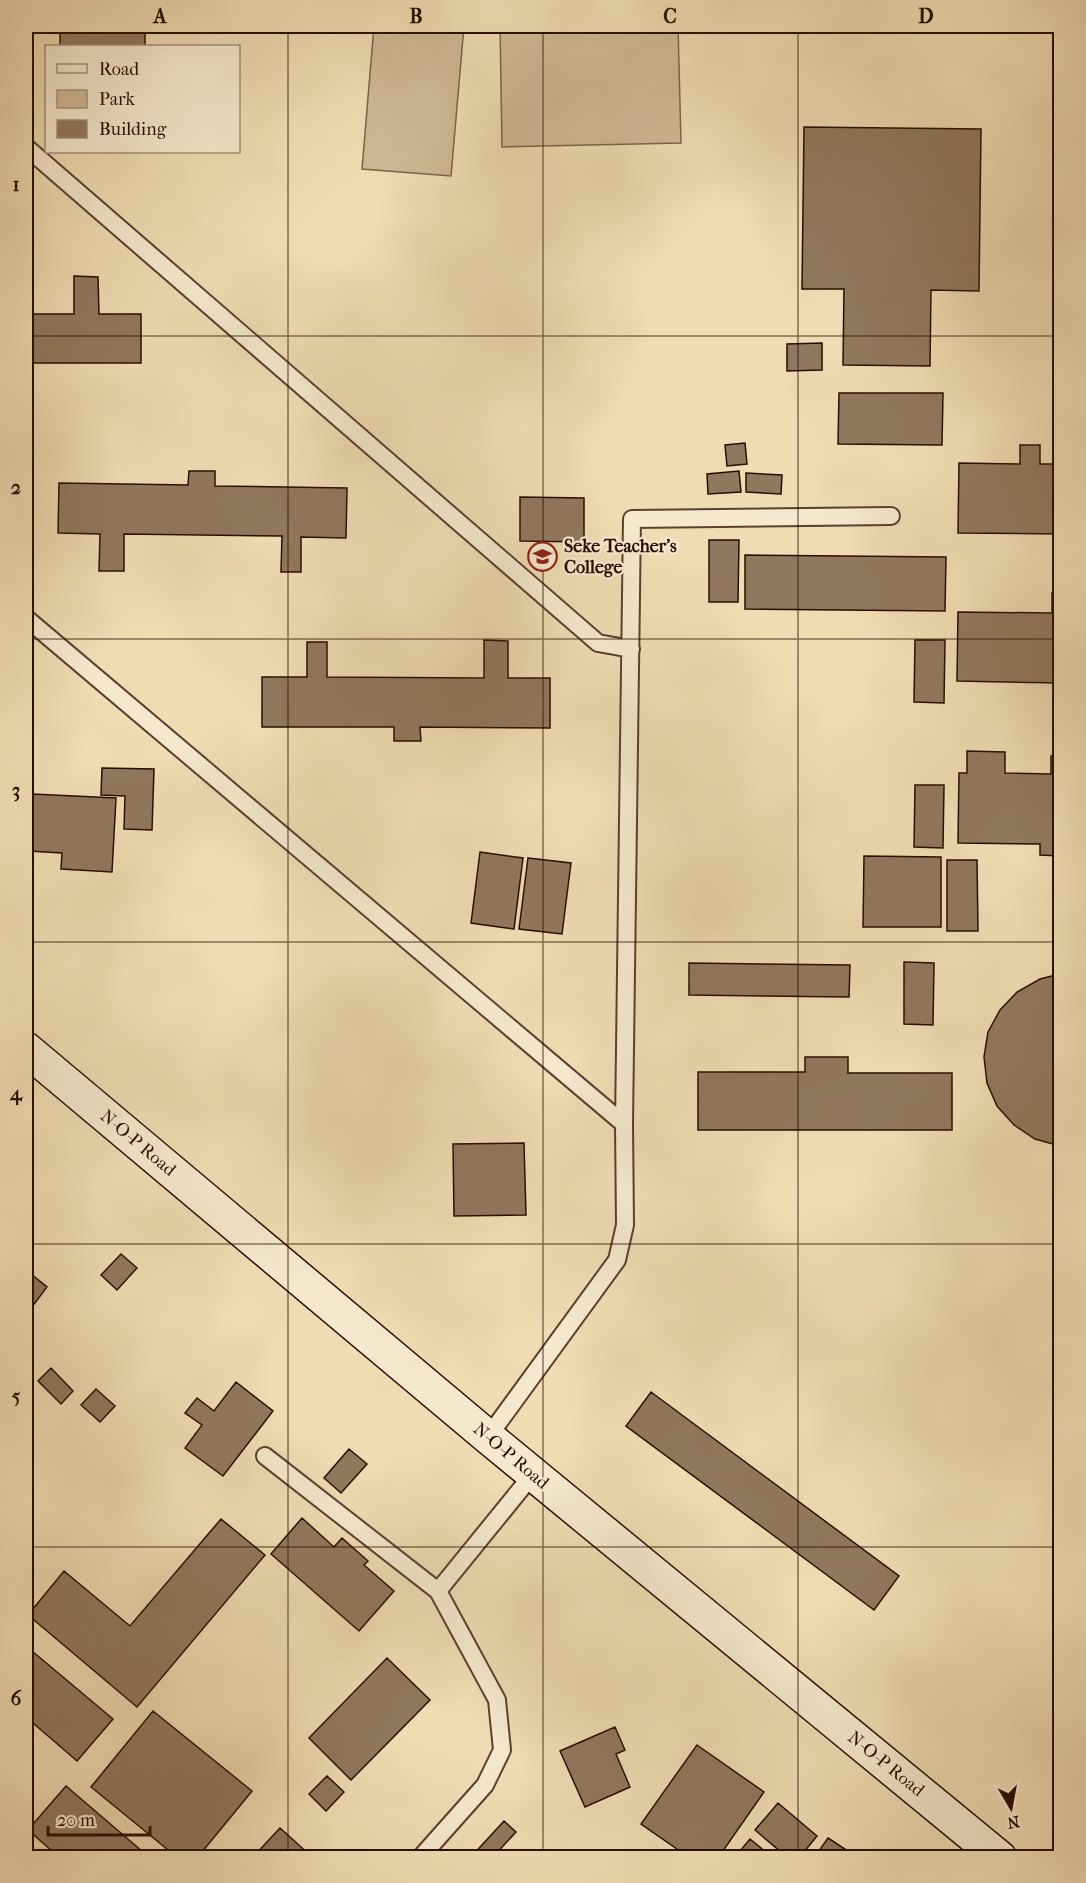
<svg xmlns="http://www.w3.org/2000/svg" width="1086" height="1883" font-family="'IM FELL French Canon',serif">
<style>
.green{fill:#ceb995;stroke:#7c624b;stroke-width:1.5}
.building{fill:#90785e;stroke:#2a0c01;stroke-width:1.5}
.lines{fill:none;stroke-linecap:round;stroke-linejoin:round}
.lane-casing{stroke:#5b402e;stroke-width:20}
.secondary-casing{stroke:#2a0c01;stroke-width:36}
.lane{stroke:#f5e8ce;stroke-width:16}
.secondary{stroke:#f5e8ce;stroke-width:33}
.grid{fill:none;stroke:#2a0c01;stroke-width:1.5;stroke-opacity:0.55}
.labels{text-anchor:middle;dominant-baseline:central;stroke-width:4.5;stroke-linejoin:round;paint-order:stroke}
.poi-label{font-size:18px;font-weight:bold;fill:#2a0c01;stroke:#f5e8ce;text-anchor:start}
.street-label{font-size:18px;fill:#2a0c01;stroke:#f5e8ce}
.neatline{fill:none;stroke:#2a0c01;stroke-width:2}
.grid-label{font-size:20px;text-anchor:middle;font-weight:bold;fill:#2a0c01}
</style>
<rect width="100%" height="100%" fill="#efdcb3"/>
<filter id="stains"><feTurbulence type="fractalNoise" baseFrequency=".00333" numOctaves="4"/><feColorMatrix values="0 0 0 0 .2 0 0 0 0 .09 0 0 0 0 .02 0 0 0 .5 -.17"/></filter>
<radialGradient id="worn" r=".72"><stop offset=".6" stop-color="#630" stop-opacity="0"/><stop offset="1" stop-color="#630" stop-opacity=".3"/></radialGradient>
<path class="green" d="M374 26H464L451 176 362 169Z
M500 26H678L681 143 502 147Z"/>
<path class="building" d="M60 26H145V46H60Z
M804 127 981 129 979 291 931 290 930 366 843 365 844 289H802Z
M74 276 98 277 99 314H141V363H26V314H74Z
M822 343V370L787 371V344Z
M839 393H943L942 445 838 444Z
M745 443 747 464 727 466 725 445Z
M1020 445H1040V464H1060V534L958 533 959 463 1020 464Z
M189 471H215V486L347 488 346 538 301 537V572H281L282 536 124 534V571H99L100 534 58 533 59 483 188 485Z
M739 471 741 492 708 494 707 474Z
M746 473 782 475 781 494 746 492Z
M520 497 584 498V542L520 541Z
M709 540H739L738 602H709Z
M745 555 946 557 945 611 745 609Z
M1052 593H1060V683L957 681 958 612 1052 613Z
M484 640 508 641V678H550V728L420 727 421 741H394V727H262V677H307V642H327V677L484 678Z
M915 640H945L944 703 914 702Z
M967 751 1005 752V773L1051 774V756H1060V856L1040 855V844L958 843 959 773H967Z
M102 768 154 769 152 830 124 829 125 796 101 795Z
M915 785H944L943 848 914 847Z
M32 794 116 798 112 872 61 869 62 853 29 851Z
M480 852 523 858 514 929 471 923Z
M864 856 941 857V927H863Z
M528 858 571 863 562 934 519 929Z
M947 860H977L978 931H947Z
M904 962 934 963 933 1025 904 1024Z
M689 963 850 965 849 997 689 995Z
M1060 974V1146L1035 1139 1014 1125 997 1106 987 1083 984 1057 988 1032 1000 1010 1017 992 1040 979Z
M805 1057H848V1073H952V1130H698V1072H805Z
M524 1143 526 1215 454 1216 453 1144Z
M121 1254 137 1268 117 1290 101 1275Z
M26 1270 47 1287 26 1315Z
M51 1368 73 1391 61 1404 38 1381Z
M236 1382 273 1411 223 1476 185 1448 202 1425 185 1413 197 1398 214 1411Z
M96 1389 115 1406 100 1422 81 1405Z
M651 1392 899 1576 874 1610 626 1426Z
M349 1449 367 1464 341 1493 324 1478Z
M302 1518 334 1547 342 1538 368 1561 364 1565 394 1591 359 1631 271 1554Z
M221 1519 265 1555 137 1707 28 1615 64 1571 130 1626Z
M26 1646 113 1719 77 1761 26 1717Z
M387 1658 430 1700 351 1780 309 1738Z
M153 1711 252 1791 197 1858H178L91 1787Z
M615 1727 625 1750 616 1754 630 1787 585 1807 560 1751Z
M697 1745 764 1792 718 1858H690L641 1824Z
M327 1776 344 1792 326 1811 309 1794Z
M66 1786 150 1858H60L28 1830Z
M778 1803 817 1836 799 1858H788L755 1830Z
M504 1821 516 1832 492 1858H470Z
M280 1828 311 1856 309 1858H252Z
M828 1838 851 1853 848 1858H814Z
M750 1839 773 1858H734Z"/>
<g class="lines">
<defs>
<path id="lane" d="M26 147 598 643 631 649
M26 618 624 1124
M488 1437 617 1260 625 1225 624 1124 632 519 891 516
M265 1456 438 1591 497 1700 502 1750 485 1785 420 1858
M438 1591 533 1474"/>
<path id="secondary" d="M26 1049 488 1437 1000 1858"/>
</defs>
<use href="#lane" class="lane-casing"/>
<use href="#secondary" class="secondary-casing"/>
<use href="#lane" class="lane"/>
<use href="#secondary" class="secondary"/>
</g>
<path class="grid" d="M288 26V1858M543 26V1858M798 26V1858M26 336H1060M26 639H1060M26 942H1060M26 1244H1060M26 1547H1060"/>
<defs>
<symbol id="university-ring" viewBox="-11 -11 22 22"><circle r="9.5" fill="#f5e8ce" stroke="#8f2418" stroke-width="1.5"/><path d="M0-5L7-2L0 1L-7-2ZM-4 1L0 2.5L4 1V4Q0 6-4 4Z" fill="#8f2418"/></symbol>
</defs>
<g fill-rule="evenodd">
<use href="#university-ring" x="526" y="540" width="33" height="33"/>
</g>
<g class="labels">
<g class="poi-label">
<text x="564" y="546">Seke Teacher's<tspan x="564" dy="21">College</tspan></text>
</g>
<g class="street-label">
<text transform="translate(138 1143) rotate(40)">N-O-P Road</text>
<text transform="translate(511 1456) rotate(40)">N-O-P Road</text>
<text transform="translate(886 1764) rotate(39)">N-O-P Road</text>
</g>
</g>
<rect width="1086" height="1883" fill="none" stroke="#efdcb3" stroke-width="66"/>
<rect x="45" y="45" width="195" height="108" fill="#f5e8ce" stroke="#a4907c" stroke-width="1.5"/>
<rect x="57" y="64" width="30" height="9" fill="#f5e8ce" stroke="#a4907c" stroke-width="1.5"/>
<text x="99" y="75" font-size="18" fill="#2a0c01">Road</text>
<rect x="57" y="90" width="30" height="18" fill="#ceb995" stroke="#a4907c" stroke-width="1.5"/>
<text x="99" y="105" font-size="18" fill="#2a0c01">Park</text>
<rect x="57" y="120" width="30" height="18" fill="#90785e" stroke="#a4907c" stroke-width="1.5"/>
<text x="99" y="135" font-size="18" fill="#2a0c01">Building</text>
<g transform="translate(1011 1808) rotate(170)" stroke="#f5e8ce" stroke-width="4.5" paint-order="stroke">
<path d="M0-4.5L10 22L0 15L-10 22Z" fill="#2a0c01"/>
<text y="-9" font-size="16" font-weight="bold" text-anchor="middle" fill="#2a0c01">N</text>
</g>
<path d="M48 1826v9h102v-9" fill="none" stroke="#2a0c01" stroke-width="3"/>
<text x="57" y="1826" font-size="18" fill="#2a0c01" stroke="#f5e8ce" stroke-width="4.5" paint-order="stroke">20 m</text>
<rect x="33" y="33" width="1020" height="1817" class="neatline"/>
<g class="grid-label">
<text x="160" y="23">A</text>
<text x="416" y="23">B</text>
<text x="670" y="23">C</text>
<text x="926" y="23">D</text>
<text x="16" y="191">1</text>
<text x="16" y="494">2</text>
<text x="16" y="797">3</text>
<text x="16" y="1100">4</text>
<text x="16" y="1403">5</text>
<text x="16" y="1705">6</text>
</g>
<rect width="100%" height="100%" filter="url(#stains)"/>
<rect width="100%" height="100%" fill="url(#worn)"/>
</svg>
